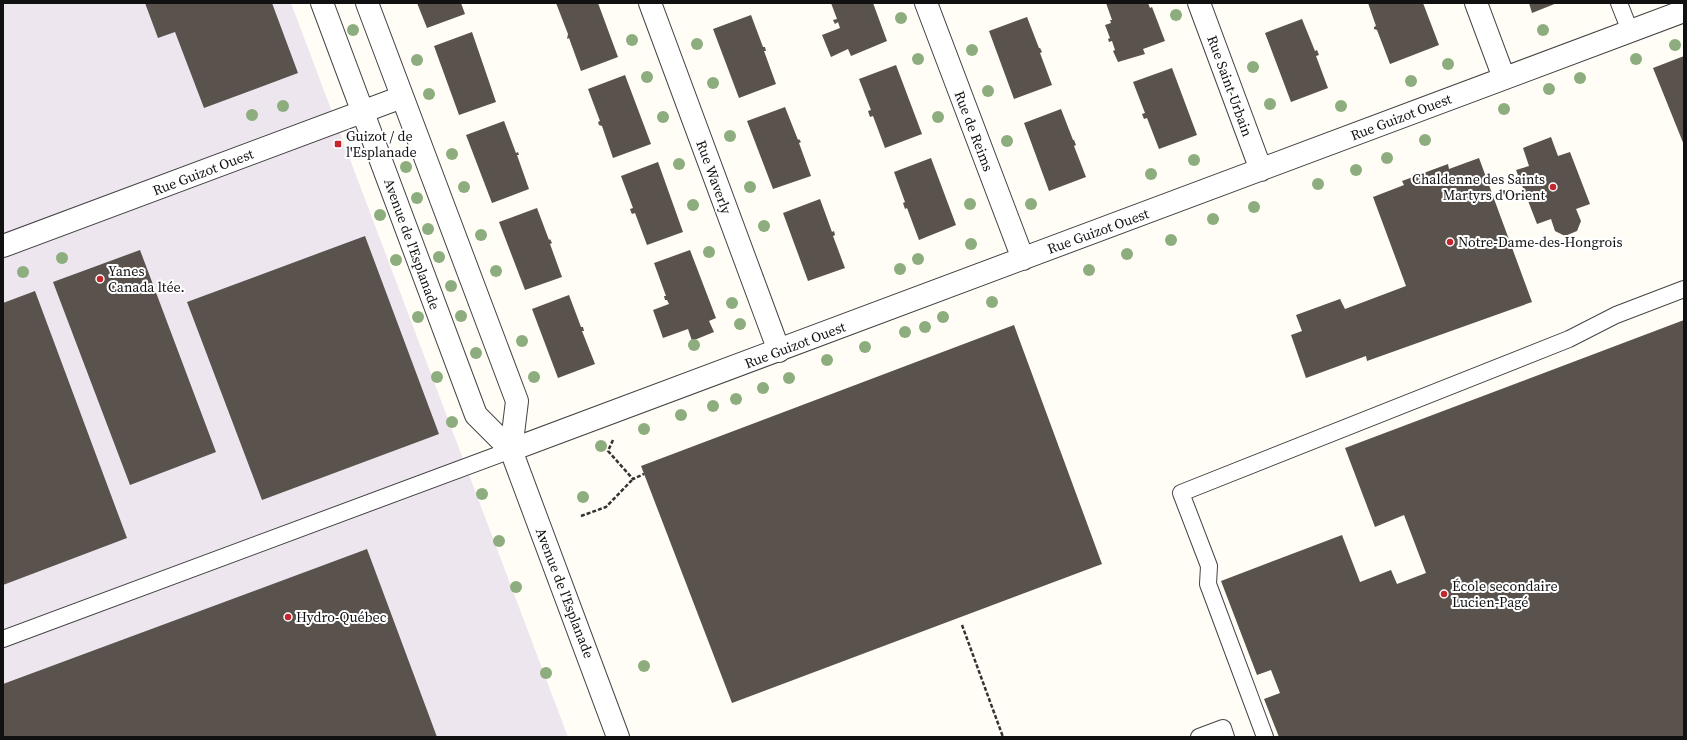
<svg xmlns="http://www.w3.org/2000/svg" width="1687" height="740" font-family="'Source Serif 4',serif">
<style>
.industrial{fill:#eee6ef}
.building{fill:#5a524d}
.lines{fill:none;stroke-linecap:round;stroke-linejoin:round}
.service-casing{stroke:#444;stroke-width:18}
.minor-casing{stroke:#444;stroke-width:24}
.path{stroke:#333;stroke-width:2.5;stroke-dasharray:4 2;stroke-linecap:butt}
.service{stroke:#fff;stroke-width:16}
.minor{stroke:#fff;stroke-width:22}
.tree{fill:#8dad7f}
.poi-dot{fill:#c4262e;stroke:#fff;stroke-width:1.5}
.labels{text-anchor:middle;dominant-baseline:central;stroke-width:4;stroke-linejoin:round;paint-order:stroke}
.street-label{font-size:14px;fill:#111;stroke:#fff}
.poi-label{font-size:14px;fill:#111;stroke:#fff;text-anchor:start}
</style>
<rect width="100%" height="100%" fill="#fffdf5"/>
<path class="industrial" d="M3 3H291L568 737H3Z"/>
<path class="building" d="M145 3H272L298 73 204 108 175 32 158 38Z
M417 3H461L465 14 427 28Z
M556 3H598L618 57 581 71 569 38 567 39 568 34Z
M831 3H873L887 41 851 56 848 49 831 57 822 35 840 28 838 22 835 24 833 20 837 19Z
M1106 3H1148L1150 8 1152 7 1165 41 1143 49 1145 54 1118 62 1113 51 1115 50 1112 41 1109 42 1108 39 1110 38 1105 25 1111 23 1110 20H1112Z
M1368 3H1423L1439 45 1390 64 1377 30 1374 29V27L1376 26Z
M1529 3H1557L1532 13Z
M751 15 763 47H765L766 51H764L776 84 739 98 713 29Z
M1027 17 1039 48H1040L1042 52 1040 53 1052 85 1014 99 989 31Z
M1302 19 1315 51 1317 50 1319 55 1316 56 1328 88 1291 102 1265 33Z
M472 32 496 102 459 115 434 46Z
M1684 56V145L1653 68Z
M896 65 922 134 885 148 873 116 870 117 868 111 871 110 859 79Z
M1172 68 1197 135 1159 149 1147 118 1144 119 1142 114 1145 113 1133 82Z
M625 75 651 144 613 158 602 126 599 125 598 122 600 121 588 89Z
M785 107 798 140 799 139 801 142 799 143 811 176 773 189 747 121Z
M1061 109 1073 140H1074L1076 145 1074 146 1086 177 1049 191 1024 123Z
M504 121 516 153 518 152 519 155H517L529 189 492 203 466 135Z
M1551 137 1558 156 1570 152 1590 204 1576 209 1581 221 1577 231 1565 236 1555 231 1551 219 1537 224 1516 170 1529 166 1523 148Z
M931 158 956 225 919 240 907 208 905 209 903 203 905 202 894 172Z
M1479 158 1532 302 1367 361 1366 356 1306 378 1291 335 1302 331 1296 315 1340 299 1345 309 1406 286 1373 197 1404 185 1402 181 1448 164 1449 169Z
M658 162 683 232 647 245 635 213 632 214 631 212 630 209 633 208 621 176Z
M820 199 832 232 834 231 835 235 833 236 845 268 808 281 783 213Z
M537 208 549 240 550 239 552 243 550 244 562 277 525 290 499 222Z
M365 236 439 434 262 500 187 302Z
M140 250 216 452 130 485 53 282Z
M690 250 716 318 709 321 714 332 692 341 688 329 663 338 653 310 669 304 667 300H665L664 296H666L654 263Z
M35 291 127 538 3 585V303Z
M569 295 581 327H583L584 331H582L595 364 558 378 532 309Z
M1684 320V737H1279L1264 699 1280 693 1271 670 1257 675 1221 581 1342 535 1360 582 1391 570 1397 584 1426 573 1404 515 1375 527 1345 448Z
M1014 325 1102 564 732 703 641 466Z
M367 549 437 737H3V684Z"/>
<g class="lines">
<defs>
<path id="service" d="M1619 3 1630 31
M3 639 511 450
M1199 737 1223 728 1226 737
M1265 737 1208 584 1209 566 1181 493 1569 339 1616 315 1684 289"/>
<path id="minor" d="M322 3 476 415 511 450 618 737
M367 3 517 401 511 450
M650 3 779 351
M926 3 1023 259
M1199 3 1261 170
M1476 3 1504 78
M3 246 402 97
M511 450 1684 11"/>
</defs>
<use href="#service" class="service-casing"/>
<use href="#minor" class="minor-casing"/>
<path class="path" d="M613 440 608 451 633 479 644 474
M581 516 606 507 633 479
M962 625 1003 737"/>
<use href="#service" class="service"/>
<use href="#minor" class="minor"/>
</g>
<g class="tree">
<circle cx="1176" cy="15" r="6"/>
<circle cx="901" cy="18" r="6"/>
<circle cx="353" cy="30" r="6"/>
<circle cx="1543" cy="30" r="6"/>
<circle cx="632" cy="40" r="6"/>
<circle cx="697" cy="44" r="6"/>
<circle cx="1675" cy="45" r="6"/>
<circle cx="972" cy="50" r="6"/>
<circle cx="918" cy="59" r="6"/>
<circle cx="1636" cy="59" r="6"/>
<circle cx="417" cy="60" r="6"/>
<circle cx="1448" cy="64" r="6"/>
<circle cx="1253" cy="67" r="6"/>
<circle cx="647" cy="77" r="6"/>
<circle cx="1580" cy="78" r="6"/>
<circle cx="1411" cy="81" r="6"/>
<circle cx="713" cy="83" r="6"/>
<circle cx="1549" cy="89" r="6"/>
<circle cx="988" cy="91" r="6"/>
<circle cx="429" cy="94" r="6"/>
<circle cx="1270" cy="104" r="6"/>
<circle cx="283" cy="106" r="6"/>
<circle cx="1341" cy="106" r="6"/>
<circle cx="1504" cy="109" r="6"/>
<circle cx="252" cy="115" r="6"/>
<circle cx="663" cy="117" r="6"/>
<circle cx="938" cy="117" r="6"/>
<circle cx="730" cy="136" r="6"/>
<circle cx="1425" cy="140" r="6"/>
<circle cx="1007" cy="141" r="6"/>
<circle cx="452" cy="154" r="6"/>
<circle cx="1387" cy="158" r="6"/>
<circle cx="1194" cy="160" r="6"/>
<circle cx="679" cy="164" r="6"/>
<circle cx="406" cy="167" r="6"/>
<circle cx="1356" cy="170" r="6"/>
<circle cx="1151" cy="174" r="6"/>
<circle cx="1318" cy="184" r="6"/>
<circle cx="464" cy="187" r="6"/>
<circle cx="750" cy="187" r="6"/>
<circle cx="417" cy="198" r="6"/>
<circle cx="970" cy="204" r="6"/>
<circle cx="1031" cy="204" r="6"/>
<circle cx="693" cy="205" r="6"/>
<circle cx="1254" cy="207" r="6"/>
<circle cx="380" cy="215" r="6"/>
<circle cx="1213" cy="219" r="6"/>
<circle cx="764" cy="226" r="6"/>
<circle cx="428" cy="229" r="6"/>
<circle cx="481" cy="235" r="6"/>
<circle cx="1171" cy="240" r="6"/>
<circle cx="971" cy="244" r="6"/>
<circle cx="709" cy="252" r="6"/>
<circle cx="1127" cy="254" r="6"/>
<circle cx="439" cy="257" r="6"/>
<circle cx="62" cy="258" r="6"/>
<circle cx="918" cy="259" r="6"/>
<circle cx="396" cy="260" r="6"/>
<circle cx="900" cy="269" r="6"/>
<circle cx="1089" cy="270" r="6"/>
<circle cx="496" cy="271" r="6"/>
<circle cx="23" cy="272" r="6"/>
<circle cx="451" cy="286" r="6"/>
<circle cx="992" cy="302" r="6"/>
<circle cx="732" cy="303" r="6"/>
<circle cx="461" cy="316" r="6"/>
<circle cx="418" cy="317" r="6"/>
<circle cx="943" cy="317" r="6"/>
<circle cx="740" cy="324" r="6"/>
<circle cx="925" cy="327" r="6"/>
<circle cx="905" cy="332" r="6"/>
<circle cx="522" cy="341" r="6"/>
<circle cx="694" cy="345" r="6"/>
<circle cx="865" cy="347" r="6"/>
<circle cx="476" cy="353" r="6"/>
<circle cx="827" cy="360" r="6"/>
<circle cx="437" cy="377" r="6"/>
<circle cx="534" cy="377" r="6"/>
<circle cx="789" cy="378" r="6"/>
<circle cx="763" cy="388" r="6"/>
<circle cx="736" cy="399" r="6"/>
<circle cx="713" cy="406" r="6"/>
<circle cx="681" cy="415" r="6"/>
<circle cx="452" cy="422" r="6"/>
<circle cx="644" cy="429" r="6"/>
<circle cx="601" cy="446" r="6"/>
<circle cx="482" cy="494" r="6"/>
<circle cx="583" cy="497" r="6"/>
<circle cx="499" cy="541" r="6"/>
<circle cx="516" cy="587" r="6"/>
<circle cx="644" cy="666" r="6"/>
<circle cx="546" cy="673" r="6"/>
</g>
<g class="poi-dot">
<rect x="334" y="140" width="8" height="8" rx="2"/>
<circle cx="1553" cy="187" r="4"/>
<circle cx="1450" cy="242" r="4"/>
<circle cx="100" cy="279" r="4"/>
<circle cx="1444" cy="594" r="4"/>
<circle cx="288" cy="617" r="4"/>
</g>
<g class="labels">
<g class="street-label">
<text transform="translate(1230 86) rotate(70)">Rue Saint-Urbain</text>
<text transform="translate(1401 117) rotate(-21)">Rue Guizot Ouest</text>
<text transform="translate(974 131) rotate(69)">Rue de Reims</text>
<text transform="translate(203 172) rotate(-21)">Rue Guizot Ouest</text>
<text transform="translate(714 177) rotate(70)">Rue Waverly</text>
<text transform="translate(1098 231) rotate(-20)">Rue Guizot Ouest</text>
<text transform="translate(412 244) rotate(70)">Avenue de l'Esplanade</text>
<text transform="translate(795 345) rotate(-21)">Rue Guizot Ouest</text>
<text transform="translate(565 593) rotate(69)">Avenue de l'Esplanade</text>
</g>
<g class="poi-label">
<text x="346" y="136">Guizot / de<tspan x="346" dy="16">l'Esplanade</tspan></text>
<text x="1545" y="179" text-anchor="end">Chaldenne des Saints<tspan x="1545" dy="16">Martyrs d'Orient</tspan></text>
<text x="1458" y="242">Notre-Dame-des-Hongrois</text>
<text x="108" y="271">Yanes<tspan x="108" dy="16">Canada ltée.</tspan></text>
<text x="1452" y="586">École secondaire<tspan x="1452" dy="16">Lucien-Pagé</tspan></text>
<text x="296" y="617">Hydro-Québec</text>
</g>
</g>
<rect width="1687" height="740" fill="none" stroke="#111111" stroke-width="8"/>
</svg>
